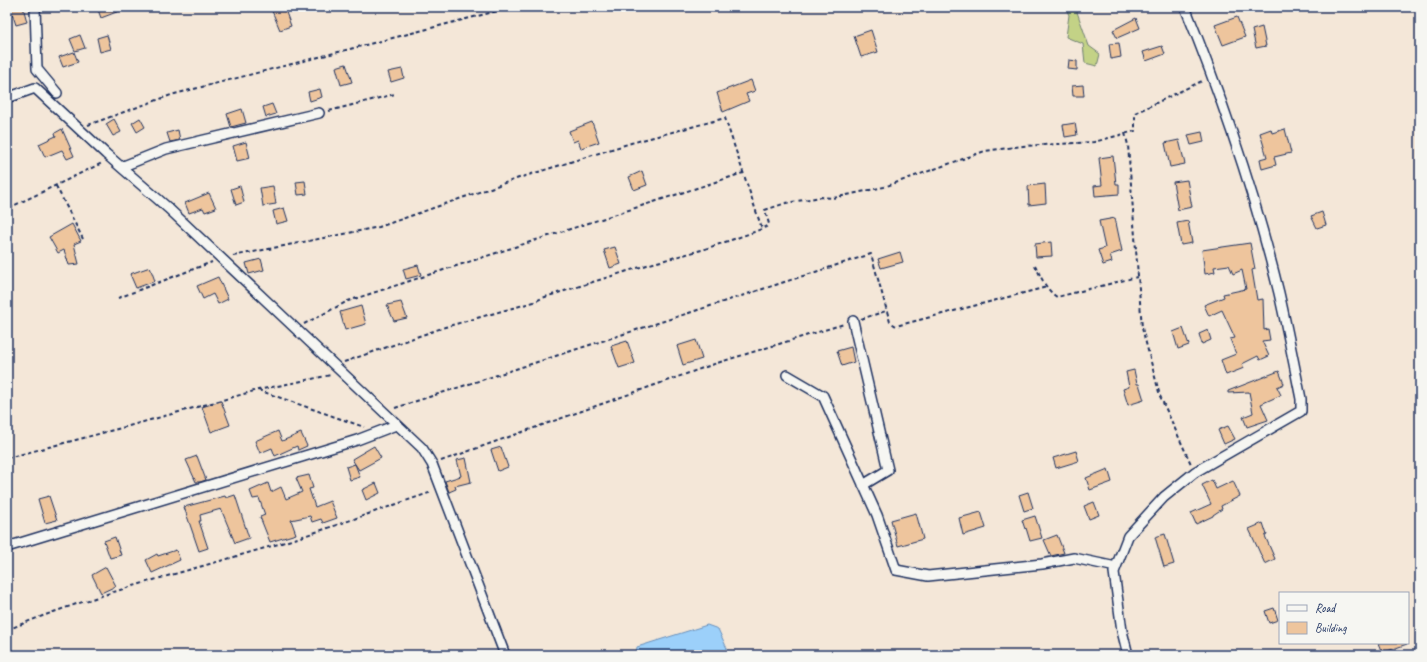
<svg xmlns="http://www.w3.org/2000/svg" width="1427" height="662" font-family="Caveat,sans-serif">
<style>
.green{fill:#c3d286;stroke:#6f8072}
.water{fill:#9cd0fa;stroke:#6890bc}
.building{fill:#eec59d;stroke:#1b2f5e}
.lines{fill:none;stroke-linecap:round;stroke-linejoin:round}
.street-casing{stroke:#1b2f5e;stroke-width:12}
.path{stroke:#1b2f5e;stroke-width:2;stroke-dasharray:4 3;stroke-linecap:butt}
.street{stroke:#f6f6f2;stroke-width:9}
</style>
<rect width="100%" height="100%" fill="#f4e7d8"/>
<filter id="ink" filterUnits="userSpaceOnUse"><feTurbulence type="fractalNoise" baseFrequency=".025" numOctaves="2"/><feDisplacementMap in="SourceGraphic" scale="8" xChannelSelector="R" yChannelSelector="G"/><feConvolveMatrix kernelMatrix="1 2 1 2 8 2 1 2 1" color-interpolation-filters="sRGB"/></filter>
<g filter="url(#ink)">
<path class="green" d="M1065 7H1082L1077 12 1089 46 1100 54 1097 66 1085 63 1083 44 1066 37 1069 15Z"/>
<path class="water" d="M707 625 718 629 730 655H636L637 647Z"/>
<path class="building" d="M10 7H23L27 22 16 25Z
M97 7H127V8L101 18Z
M284 7 291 26 280 30 272 11Z
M1237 17 1245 37 1223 45 1215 25Z
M1136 18 1140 28 1117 38 1113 30Z
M1262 27 1266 46 1256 48 1252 30Z
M871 30 878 52 861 57 854 36Z
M80 35 85 48 75 51 70 39Z
M107 35 111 49 100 52 97 38Z
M1119 43 1121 57 1111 59 1109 44Z
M1162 46 1165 54 1146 61 1143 52Z
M74 52 78 62 63 67 59 57Z
M1069 60 1077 61V70L1068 69Z
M346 64 352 82 341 85 336 67Z
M402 69 404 78 391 82 388 72Z
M751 80 755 91 746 94 749 101 723 112 717 93Z
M1083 85 1084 96H1073L1072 86Z
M320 89 322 97 310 101 308 92Z
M272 104 276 114 266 117 263 107Z
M242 109 246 123 231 127 227 114Z
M140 118 145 127 137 132 132 123Z
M114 119 121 132 113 136 106 124Z
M592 122 599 142 581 148 578 140 573 142 569 131Z
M1075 123 1077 135 1065 137 1063 125Z
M62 129 74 156 67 159 62 150 45 157 39 144 56 136 55 133Z
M1271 129 1272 133 1285 129 1291 153 1274 157 1276 165 1262 169 1260 159 1267 157 1260 133Z
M178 130 180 140 170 142 167 133Z
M1202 132 1204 142 1191 145 1188 135Z
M1179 140 1185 164 1170 167 1165 143Z
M246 142 250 158 237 161 233 146Z
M1113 156 1116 184H1119V194L1095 196 1094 186 1102 185 1099 158Z
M642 171 647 185 634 190 629 177Z
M1187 180 1192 207 1178 210 1173 182Z
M305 181 307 194 298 195 296 182Z
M1045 184 1046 203 1029 205 1028 186Z
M240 186 244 202 236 205 231 189Z
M273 186 276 204 263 206 260 188Z
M209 193 216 208 205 212 203 208 189 213 185 203Z
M284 208 288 221 276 224 273 211Z
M1322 212 1326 225 1317 228 1311 216Z
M1115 218 1122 251 1110 255 1112 262 1103 265 1098 250 1105 248 1099 221Z
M1188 221 1192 243 1181 245 1177 223Z
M72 224 81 241 74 244 79 264 69 265 64 250 58 253 49 237Z
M1051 242 1052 256 1036 257 1035 244Z
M1250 243 1255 269 1252 270 1257 300 1263 299 1264 330 1268 329 1270 340 1262 341 1269 356 1260 360 1258 356 1242 364 1244 368 1226 375 1221 360 1236 354 1230 339 1235 338 1222 310 1209 316 1204 305 1224 297 1223 294 1246 289 1242 270 1233 274 1229 265 1214 267 1215 272 1205 274 1202 250Z
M615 247 621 264 610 268 604 250Z
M900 252 903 262 881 268 878 259Z
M261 259 264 270 249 274 246 263Z
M418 265 421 275 406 279 403 269Z
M150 267 155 281 136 288 130 274Z
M218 277 228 299 218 304 213 294 203 299 197 286Z
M401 302 407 318 394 321 387 305Z
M361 306 366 324 345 330 340 312Z
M1183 328 1189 345 1178 349 1173 332Z
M1208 330 1211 340 1202 344 1199 334Z
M696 340 702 359 683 365 677 346Z
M627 341 635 363 619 368 611 346Z
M851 347 854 362 842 366 837 351Z
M1134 370 1137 384H1139L1144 400 1128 405 1123 389 1129 387 1126 372Z
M1279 371 1284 384 1277 387 1281 395 1261 404 1268 420 1247 427 1243 417 1253 413 1249 392 1228 393V391Z
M221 401 230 425 211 432 202 407Z
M1228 426 1235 439 1224 444 1218 430Z
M278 431 282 441 301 433 307 446 298 450 297 446 275 456 272 448 260 453 255 441Z
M374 446 381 458 359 470 355 464 360 477 350 480 346 467 355 464 352 459Z
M501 447 508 467 498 471 491 450Z
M1076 451 1079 461 1056 468 1053 458Z
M197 456 206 480 200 482H196L186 460Z
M466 458 471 482 455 486 456 489 449 492 445 481 461 476 457 460Z
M1108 469 1112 482 1090 490 1086 478Z
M309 475 313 488 309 489 315 507 330 501 337 518 323 523 321 519 312 522 310 516 291 520 296 534 270 542 260 517 265 515 259 498 253 499 250 491 268 483 271 492 281 487 286 499 302 492 296 478Z
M1212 480 1216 489 1233 481 1240 496 1221 506 1222 509 1213 515V516L1196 524 1191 513 1211 504 1202 485Z
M376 483 380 493 366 500 362 490Z
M1028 492 1033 508 1024 511 1019 495Z
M235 495 249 538 235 543 221 509 200 515 201 521H199L208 548 199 551 184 507 225 496 226 498Z
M49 496 57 520 45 523 38 499Z
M1094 502 1099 515 1089 519 1084 506Z
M981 512 986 528 963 535 959 518Z
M916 513 923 539 898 546 891 520Z
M1035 516 1042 538 1030 541 1026 528 1025 529 1022 520Z
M1263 523 1267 535 1265 536 1275 559 1265 564 1249 529Z
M1165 534 1174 564 1164 567 1155 537Z
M1057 535 1064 553 1051 556 1044 540Z
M115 537 121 555 110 558 104 541Z
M176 550 180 560 152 573 146 560 157 554 158 556Z
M106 567 116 586 101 593 92 575Z
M1274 608 1278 620 1269 623 1265 611Z
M1378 643H1407V644L1382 653Z"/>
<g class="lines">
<defs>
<path id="street" d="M35 7 37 69 57 93
M7 98 35 88 106 154 168 208 422 448 432 464 505 655
M121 167 166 149 319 113
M853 321 888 470 863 485
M787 375 823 396 877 515 896 570 928 576 1042 564 1074 558 1116 567
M7 547 357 440 396 425
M1128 655 1122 631 1114 572 1128 536 1164 497 1195 472 1301 411V399C1294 364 1287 328 1279 293 1255 195 1223 100 1185 7"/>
</defs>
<use href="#street" class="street-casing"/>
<path class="path" d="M329 111 395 94
M88 125 171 95 513 7
M1125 133 1128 145 1142 328 1160 396 1191 464
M56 186 83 239
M9 208 102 163
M233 256 379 227 519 178 631 143 725 118 762 229
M1035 265C1041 277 1046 290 1057 297L1137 277
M118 298 212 262
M861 319 886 311
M304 324 348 301 743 173
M344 362 445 327 534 302 542 298 650 264 705 249 754 232 766 227 769 224 765 210 786 203 821 197 833 198 884 187 985 151 1023 146 1094 142 1135 131V113L1204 80
M258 390 364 427
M395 408 871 254 890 322 896 326 1047 287
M7 458 125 427 258 390 331 375
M441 461 717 363 844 324
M7 630C98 592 194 570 288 541 336 526 384 508 432 492"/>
<use href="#street" class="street"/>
</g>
</g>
<rect width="1427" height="662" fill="none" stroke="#f6f6f2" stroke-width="24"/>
<rect x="12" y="12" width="1403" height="638" fill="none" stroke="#1b2f5e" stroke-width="1.5" filter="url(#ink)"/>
<rect x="1279" y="592" width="130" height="52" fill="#f6f6f2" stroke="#9ea6b7"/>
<rect x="1287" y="605" width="20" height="6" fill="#f6f6f2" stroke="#9ea6b7"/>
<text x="1315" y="612" font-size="12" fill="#1b2f5e">Road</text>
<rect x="1287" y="622" width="20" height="12" fill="#eec59d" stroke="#9ea6b7"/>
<text x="1315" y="632" font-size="12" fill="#1b2f5e">Building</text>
</svg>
